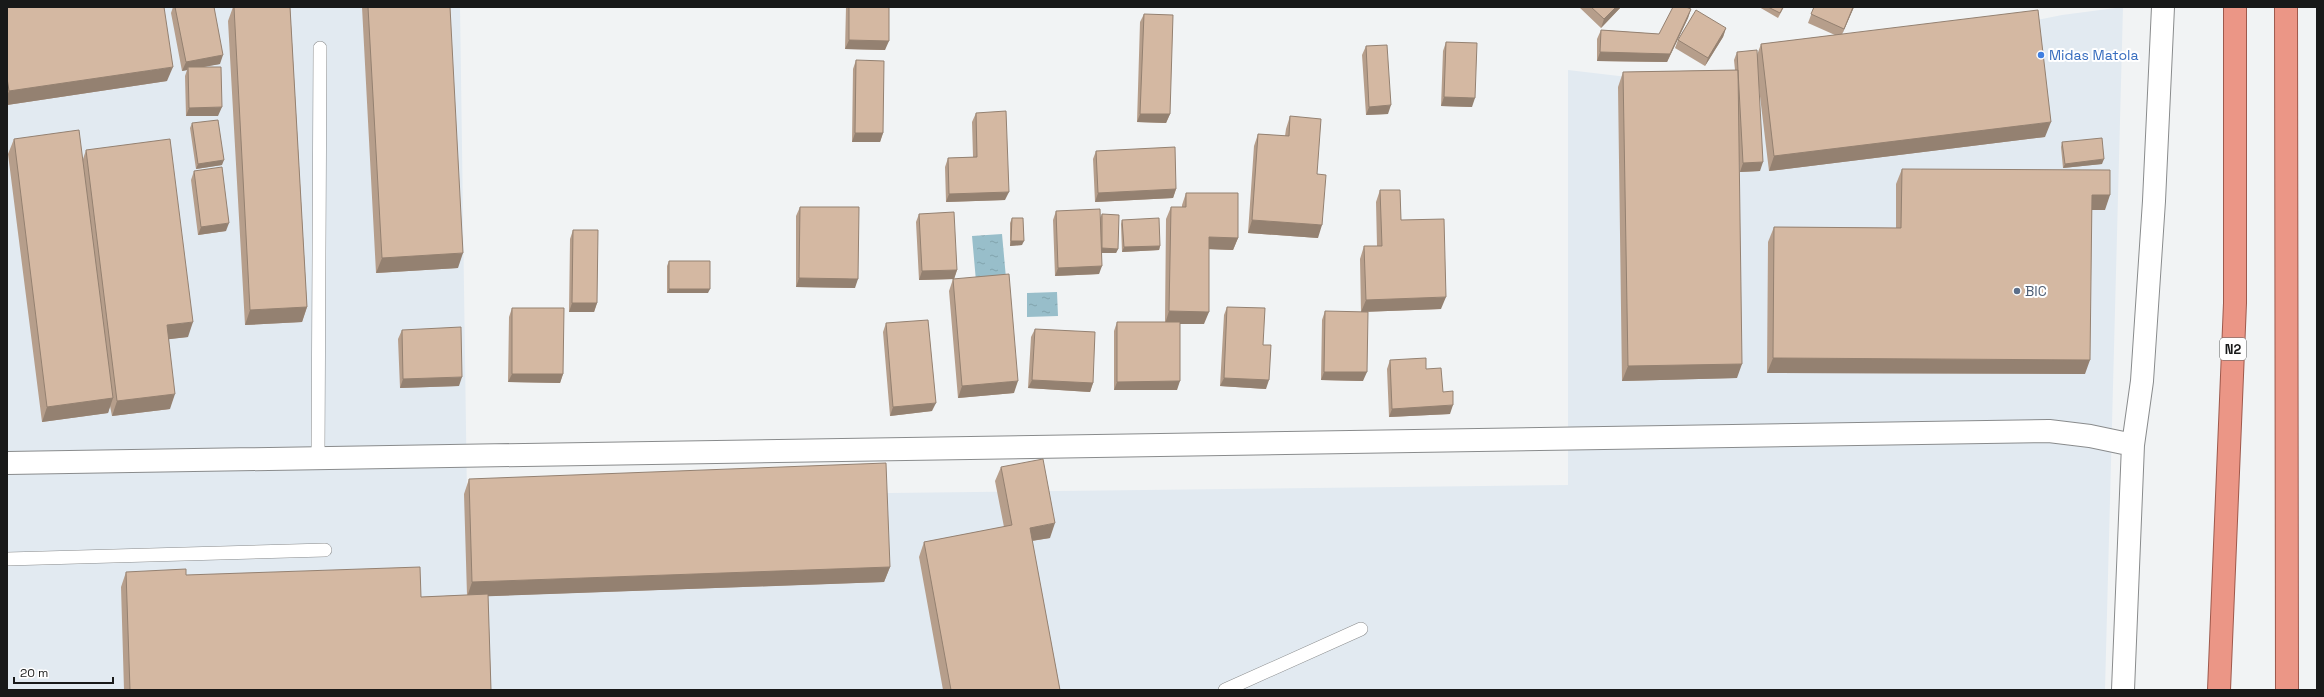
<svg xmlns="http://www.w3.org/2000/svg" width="2324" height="697" font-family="'Space Grotesk',sans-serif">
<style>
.built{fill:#e2eaf1}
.water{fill:url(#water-ripples)}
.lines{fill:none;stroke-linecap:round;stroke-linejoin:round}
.service-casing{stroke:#898b8c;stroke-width:14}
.minor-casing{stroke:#898b8c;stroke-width:24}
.trunk-casing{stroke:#9e594c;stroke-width:24}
.service{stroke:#fff;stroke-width:13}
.minor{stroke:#fff;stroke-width:22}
.trunk{stroke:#eb9686;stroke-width:22}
.wall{fill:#b69e8b}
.shaded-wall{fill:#948171}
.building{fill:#d4b8a2;stroke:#948171}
.shop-dot{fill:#3f7fe0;stroke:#fff;stroke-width:1.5}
.service-dot{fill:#5c6f8a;stroke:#fff;stroke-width:1.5}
.labels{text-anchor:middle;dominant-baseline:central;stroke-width:4;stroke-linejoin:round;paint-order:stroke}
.shield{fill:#fff;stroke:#5d5e5e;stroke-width:1}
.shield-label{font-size:13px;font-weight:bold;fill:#181919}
.shop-label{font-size:14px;fill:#366cbe;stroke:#fff;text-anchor:start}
.service-label{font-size:14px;fill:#4e5e75;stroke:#fff;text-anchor:start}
</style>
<defs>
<pattern id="water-ripples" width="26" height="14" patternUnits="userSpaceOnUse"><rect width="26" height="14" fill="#98beca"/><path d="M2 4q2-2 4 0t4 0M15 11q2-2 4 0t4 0" fill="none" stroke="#82a3ad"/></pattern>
</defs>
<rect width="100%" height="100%" fill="#f1f3f4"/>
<path class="built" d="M7 7H460L467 498 1568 485V70L1704 86 2062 15 2123 7 2105 690H7Z"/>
<path class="water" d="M1002 234 1006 278 976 281 972 236Z
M1057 292 1058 316 1027 317V293Z"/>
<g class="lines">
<defs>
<path id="service" d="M318 458 320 48
M7 559 325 550
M1225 690 1361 629"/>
<path id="minor" d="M7 463 2049 431 2090 436 2133 445
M2123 690 2133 445 2142 381 2154 201 2163 7"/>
<path id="trunk" d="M2286 7 2287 690
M2219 690 2235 303V7"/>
</defs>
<use href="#service" class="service-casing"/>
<use href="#minor" class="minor-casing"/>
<use href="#trunk" class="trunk-casing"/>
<use href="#service" class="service"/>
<use href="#minor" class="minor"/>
<use href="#trunk" class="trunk"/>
</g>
<path class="wall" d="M7 7 167 81 7 105Z
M173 7H214L220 64 201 67 218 116H186L185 76 187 70 182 71 171 13Z
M233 7H290L307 307 302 322 245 325 228 21Z
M362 7H450L458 268 376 273Z
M846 7H889L885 50 845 49Z
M1579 7H1621L1601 28Z
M1759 7H1784L1778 18Z
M1814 7H1854L1842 34 2045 137 1769 171 1759 88 1760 171 1740 172 1739 159 1737 378 1622 381 1618 87 1623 72 1735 70 1734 60 1737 52 1757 55 1761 44 1835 35 1808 23Z
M1691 9 1688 18 1667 62 1597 61V39L1601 30 1659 34Z
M1144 14 1170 114 1166 123 1137 122 1140 22Z
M1726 28 1723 37 1705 66 1675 48 1678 40Z
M1446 42 1472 107 1441 106 1443 51Z
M1366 46 1388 114 1366 115 1362 55Z
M856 60 883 133 880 142H852L853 69Z
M976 113 1005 200 946 202 945 167 948 158 973 157 972 122Z
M1290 116 1317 174 1318 238 1248 233 1254 146 1258 134 1285 136 1286 129Z
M192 123 222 165 196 169 190 128Z
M14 139 83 159 86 150 188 337 169 339 170 409 112 416 110 406 108 413 42 422 8 154Z
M2062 142 2102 164 2063 168 2061 147Z
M1096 151 1176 189 1173 198 1095 202 1093 159Z
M1902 169 2105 210H2092L2085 374 1767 373 1768 242 1774 227 1896 228V184Z
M194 171 226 231 198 235 191 180Z
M1380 190 1401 220 1441 309 1361 312 1360 259 1364 246H1377L1376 202Z
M1186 193 1238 238 1233 250 1209 249 1204 324H1180L1177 390H1114V331L1117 322H1165L1166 219 1171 207H1182V205Z
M800 207 855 288 796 287V216Z
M1056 211 1100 218 1102 214 1118 249 1116 253H1102L1099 274 1055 276 1053 220Z
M919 214 957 270 954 279 919 280 916 222Z
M1012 218 1022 245 1010 246V223Z
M1122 220 1160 246 1159 250 1122 252 1121 224Z
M573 230 597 303 594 312H569L570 239Z
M669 261 708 293H667V266Z
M953 279 1014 393 958 398 949 291Z
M1227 307 1263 345 1266 389 1220 386 1224 315Z
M512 308 563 374 560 383 508 382 509 317Z
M1325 311 1363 381 1321 380 1322 320Z
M886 323 932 411 890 416 883 332Z
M1035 329 1093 383 1090 392 1028 388 1031 337Z
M402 330 459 386 400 388 398 339Z
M1390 360 1426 369 1443 392 1450 414 1389 417 1387 369Z
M1001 467 1050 538 1032 541 1060 690H943L919 557 924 542 1004 527 995 481Z
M469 479 890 567 884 582 488 596 491 690H124L121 587 126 572 186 575 421 597 467 595 464 494Z"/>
<path class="shaded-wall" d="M1616 7H1621L1601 28 1604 19Z
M1853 7H1854L1841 37 1844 29Z
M1691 9 1688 18 1667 62 1597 61 1600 52 1670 54Z
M1726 28 1723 37 1705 66 1708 58Z
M849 40 889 41 885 50 845 49Z
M223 55 220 64 188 70V67L187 70 182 71 186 62Z
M173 67 167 81 7 105V96L9 91Z
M1444 97 1475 98 1472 107 1441 106Z
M1391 105 1388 114 1366 115 1369 107Z
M222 107 218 116H186L189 108Z
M1140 114H1170L1166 123 1137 122Z
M2051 122 2045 137 1769 171 1774 156Z
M855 133H883L880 142H852Z
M2104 159 2102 164 2063 168 2065 164Z
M224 160 222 165 196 169 198 164Z
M1763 162 1760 171 1740 172 1743 163Z
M1176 189 1173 198 1095 202 1098 193Z
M1009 192 1005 200 946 202 949 194Z
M2092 195H2110L2105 210H2086Z
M1252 220 1322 225 1318 238 1248 233Z
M229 223 226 231 198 235 201 227Z
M1209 237 1238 238 1233 250 1205 249Z
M1011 241H1024L1022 245 1010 246Z
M1160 246 1159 250 1122 252 1124 247Z
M1101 248 1118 249 1116 253H1099Z
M463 253 458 268 376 273 382 258Z
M1102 266 1099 274 1055 276 1058 268Z
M957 270 954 279 919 280 922 271Z
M799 278 858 279 855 288 796 287Z
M669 289H710L708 293H667Z
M1446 297 1441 309 1361 312 1366 300Z
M572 303H597L594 312H569Z
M307 307 302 322 245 325 250 310Z
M1169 311 1209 312 1204 324H1165Z
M193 322 188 337 162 340 167 325Z
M1773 358 2090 360 2085 374 1767 373Z
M1742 364 1737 378 1622 381 1628 366Z
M1324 372H1367L1363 381 1321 380Z
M512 374H563L560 383 508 382Z
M462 377 459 386 400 388 403 379Z
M1224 378 1269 380 1266 389 1220 386Z
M1032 380 1093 383 1090 392 1028 388Z
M1018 381 1014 393 958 398 962 386Z
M1180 381 1177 390H1114L1117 382Z
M175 394 170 409 112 416 117 401Z
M113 398 108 413 42 422 47 407Z
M936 403 932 411 890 416 893 407Z
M1453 405 1450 414 1389 417 1392 409Z
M1055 523 1050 538 1024 542 1030 528Z
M890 567 884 582 467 597 472 582Z"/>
<path class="building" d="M7 7H164L173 67 9 91 7 78Z
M175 7H214L223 55 186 62Z
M234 7H290L307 307 250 310Z
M368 7H450L463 253 382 258Z
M849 7H889V41L849 40Z
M1591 7H1616L1604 19Z
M1673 7H1686L1691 9 1670 54 1600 52 1601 30 1659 34Z
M1768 7H1783L1780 13Z
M1814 7H1853L1844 29 1811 14Z
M1696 10 1726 28 1708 58 1678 40Z
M2038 10 2051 122 1774 156 1761 44Z
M1144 14 1173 15 1170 114H1140Z
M1446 42 1477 43 1475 98 1444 97Z
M1387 45 1391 105 1369 107 1366 46Z
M1757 50 1763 162 1743 163 1737 52Z
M856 60 884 61 883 133H855Z
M188 67H221L222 107 189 108Z
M1738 70 1742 364 1628 366 1623 72Z
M1006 111 1009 192 949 194 948 158 977 157 976 113Z
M1290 116 1321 119 1317 174 1326 175 1322 225 1252 220 1258 134 1289 136Z
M218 120 224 160 198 164 192 123Z
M79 130 113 398 47 407 14 139Z
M2102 138 2104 159 2065 164 2062 142Z
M170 139 193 322 167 325 175 394 117 401 86 150Z
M1175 147 1176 189 1098 193 1096 151Z
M222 167 229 223 201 227 194 171Z
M1902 169 2110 170V195H2092L2090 360 1773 358 1774 227 1901 228Z
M1380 190H1400L1401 220 1444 219 1446 297 1366 300 1364 246H1382Z
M1186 193H1238V238L1209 237V312L1169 311 1171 207H1186Z
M800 207H859L858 279 799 278Z
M1100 209 1102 266 1058 268 1056 211Z
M954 212 957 270 922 271 919 214Z
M1102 214 1119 215 1118 249 1102 248Z
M1012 218H1023L1024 241H1011Z
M1159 218 1160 246 1124 247 1122 220Z
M573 230H598L597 303H572Z
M669 261H710V289H669Z
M1009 274 1018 381 962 386 953 279Z
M1227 307 1265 308 1263 345H1271L1269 380 1224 378Z
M512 308H564L563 374H512Z
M1325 311 1368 312 1367 372H1324Z
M928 320 936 403 893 407 886 323Z
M1117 322H1180V381L1117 382Z
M461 327 462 377 403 379 402 330Z
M1035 329 1095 332 1093 383 1032 380Z
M1426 358V369L1441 368 1443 392 1453 391V405L1392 409 1390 360Z
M1043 459 1055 523 1030 528 1060 690H951L924 542 1012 525 1001 467Z
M886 463 890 567 472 582 469 479Z
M420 567 421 597 488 594 491 690H130L126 572 186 569V575Z"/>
<circle class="shop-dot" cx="2041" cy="55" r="4"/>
<circle class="service-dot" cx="2017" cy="291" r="4"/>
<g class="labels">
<rect class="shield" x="2220" y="338" width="26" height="22" rx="3"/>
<g class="shield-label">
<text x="2233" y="349">N2</text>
</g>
<g class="shop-label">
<text x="2049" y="55">Midas Matola</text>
</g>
<g class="service-label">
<text x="2025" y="291">BIC</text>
</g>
</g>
<rect width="2324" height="697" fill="none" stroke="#181919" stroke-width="16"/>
<path d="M14 677v6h99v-6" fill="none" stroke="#181919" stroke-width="2"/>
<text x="20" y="677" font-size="12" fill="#181919" stroke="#ffffff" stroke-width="3" paint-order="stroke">20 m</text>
</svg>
